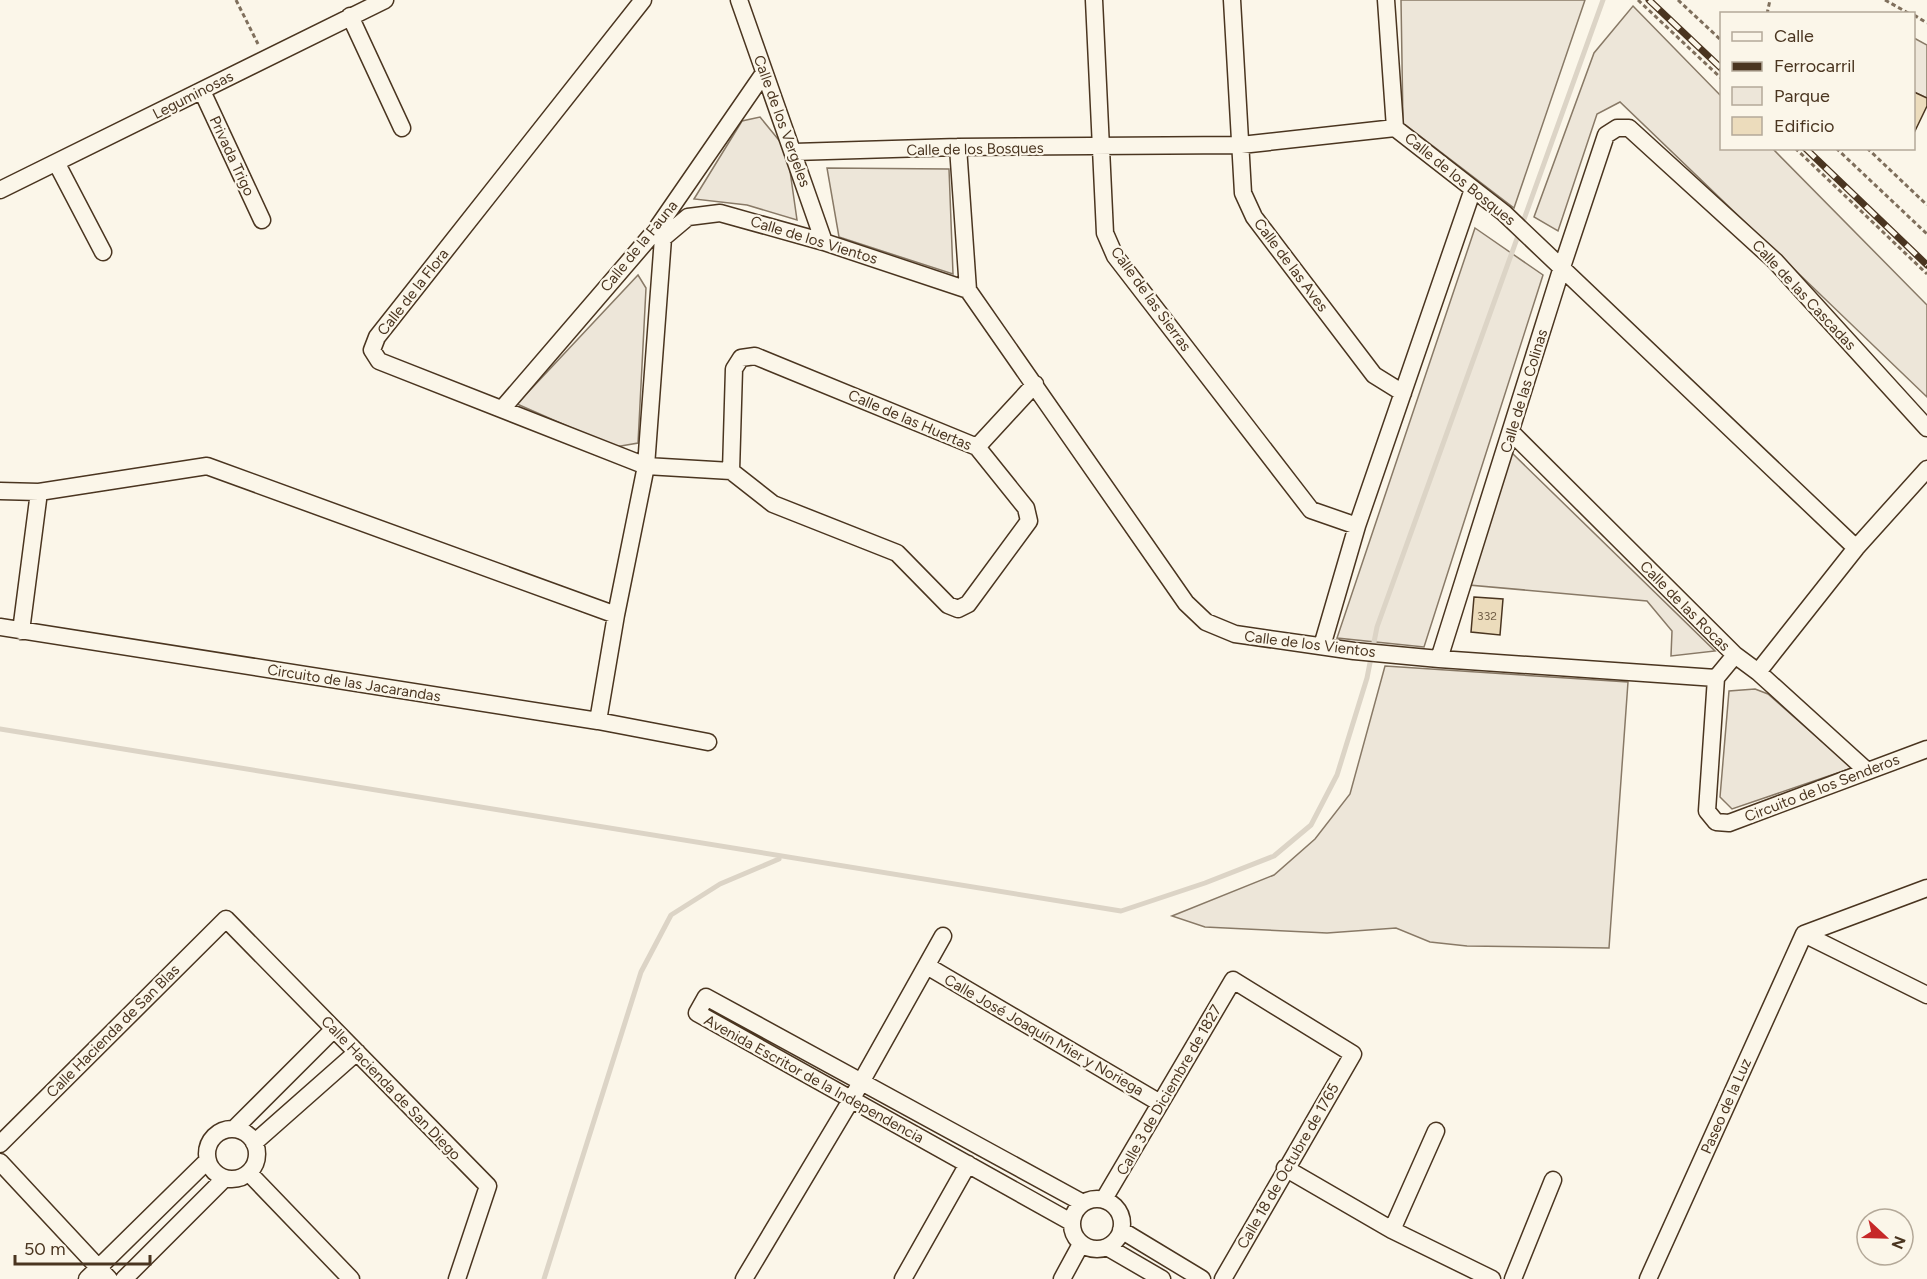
<svg xmlns="http://www.w3.org/2000/svg" width="1927" height="1279" font-family="Figtree,sans-serif">
<style>
.green{fill:#ede6d9;stroke:#887966;stroke-width:1.5}
.lines{fill:none;stroke-linecap:round;stroke-linejoin:round}
.stream{stroke:#dcd4c6;stroke-width:5}
.building{fill:#ecdcbc;stroke:#4a3520;stroke-width:1.5}
.street-casing{stroke:#4a3520;stroke-width:19}
.path{stroke:#7f6f5c;stroke-width:3;stroke-dasharray:4.5 3;stroke-linecap:butt}
.street{stroke:#fbf6e9;stroke-width:16}
.rail-casing{stroke:#4a3520;stroke-width:7}
.rail{stroke:#fbf6e9;stroke-width:4.5;stroke-dasharray:14;stroke-linecap:butt}
.labels{text-anchor:middle;dominant-baseline:central;stroke-width:4.5;stroke-linejoin:round;paint-order:stroke}
.number-label{font-size:12px;fill:#725f47}
.street-label{font-size:15px;fill:#4a3520;stroke:#fbf6e9}
</style>
<rect width="100%" height="100%" fill="#fbf6e9"/>
<path class="green" d="M1401 0H1585L1514 208 1403 123Z
M1633 6 1721 96 1722 148 1773 149 1927 305V397L1620 102 1597 114 1558 231 1534 217 1594 53Z
M1914 38 1927 45V98L1914 92Z
M760 117 787 150 797 220 747 205 694 199 742 121Z
M827 168 949 169 953 274 839 237Z
M1475 228 1543 275 1424 647 1337 638Z
M638 275 646 288 638 443 615 447 517 404Z
M1512 453 1715 651 1671 656 1672 631 1647 601 1469 585Z
M1385 666 1628 682 1609 948 1467 946 1430 942 1396 928 1327 933 1205 927 1172 916 1274 875 1315 839 1350 794Z
M1755 689 1768 694 1852 768 1732 809 1720 797 1729 691Z"/>
<g class="lines">
<path class="stream" d="M0 729 1121 911 1205 883 1274 856 1311 825 1337 775 1367 678 1377 627 1603 0
M544 1279 641 972 671 915 720 884 779 859"/>
</g>
<path class="building" d="M1914 92 1927 98V106L1914 133Z
M1474 597 1503 599 1500 635 1471 632Z"/>
<g class="lines">
<defs>
<path id="street" d="M643 0 377 337 372 350 379 361 646 466 731 471 773 504 897 553 948 605 958 609 968 604 1029 521 1026 508 977 447 755 356 741 358 734 369 731 471
M739 0 824 242
M1094 0 1105 233 1115 256 1311 510 1357 526
M1232 0 1243 193 1254 217 1374 375 1403 393
M1386 0 1395 128
M350 16 402 128
M202 91 262 220
M958 147 968 290 1186 603 1206 622 1235 634 1354 651 1439 659 1716 678
M794 152 958 147 1241 145 1395 128 1504 213 1856 548
M57 164 103 252
M0 190 385 0
M663 238 688 217 720 213 824 242 968 290
M502 409 655 231 764 73
M1512 433 1735 655 1758 672 1866 770
M977 447 1035 384
M0 491 39 492 207 466 616 615
M0 627 598 721 708 742
M21 631 39 492
M1322 646 1357 526 1473 189
M1735 655 1716 678 1707 811 1716 822 1729 823 1927 749
M1439 659 1562 267 1606 135 1617 128H1629L1775 261 1927 428
M1758 672 1856 548 1927 469
M598 721 616 615 646 466 663 238
M1804 934 1927 995
M1804 934 1927 888
M927 966 1160 1103
M207 1154a25 25 0 1 1 50 0a25 25 0 1 1-50 0Z
M234 1129 334 1029
M254 1143 357 1052
M0 1144 226 919 488 1186 457 1279
M0 1162 109 1279
M1285 1168 1392 1230 1492 1279
M249 1173 351 1279
M1072 1224a25 25 0 1 1 50 0a25 25 0 1 1-50 0Z
M1104 1199 1233 980 1353 1054 1223 1279
M1071 1222 697 1013 706 997 1083 1203
M1121 1230 1202 1279
M1392 1230 1436 1131
M1107 1247 1162 1279
M87 1279 207 1161
M124 1279 224 1179
M744 1279 851 1100 943 936
M903 1279 968 1164
M1062 1279 1081 1244
M1513 1279 1553 1180
M1648 1279 1804 934"/>
</defs>
<use href="#street" class="street-casing"/>
<path class="path" d="M236 0 258 44
M1638 0 1722 79
M1678 0 1722 41
M1885 0 1910 14
M1767 14 1770 0
M1914 15 1927 23
M1795 148 1927 274
M1836 148 1927 234
M1867 148 1927 205"/>
<use href="#street" class="street"/>
<defs>
<path id="rail" d="M1649 0 1722 69
M1805 148 1927 265"/>
</defs>
<use href="#rail" class="rail-casing"/>
<use href="#rail" class="rail"/>
</g>
<g class="labels">
<g class="number-label">
<text x="1487" y="616">332</text>
</g>
<g class="street-label">
<text transform="translate(193 95) rotate(-27)">Leguminosas</text>
<text transform="translate(782 121) rotate(70)">Calle de los Vergeles</text>
<text transform="translate(975 149) rotate(-1)">Calle de los Bosques</text>
<text transform="translate(232 156) rotate(65)">Privada Trigo</text>
<text transform="translate(1460 179) rotate(39)">Calle de los Bosques</text>
<text transform="translate(814 240) rotate(17)">Calle de los Vientos</text>
<text transform="translate(639 246) rotate(-51)">Calle de la Fauna</text>
<text transform="translate(1291 265) rotate(53)">Calle de las Aves</text>
<text transform="translate(413 292) rotate(-52)">Calle de la Flora</text>
<text transform="translate(1804 295) rotate(47)">Calle de las Cascadas</text>
<text transform="translate(1151 299) rotate(54)">Calle de las Sierras</text>
<text transform="translate(1524 391) rotate(-73)">Calle de las Colinas</text>
<text transform="translate(910 420) rotate(23)">Calle de las Huertas</text>
<text transform="translate(1685 606) rotate(45)">Calle de las Rocas</text>
<text transform="translate(1310 644) rotate(7)">Calle de los Vientos</text>
<text transform="translate(354 683) rotate(9)">Circuito de las Jacarandas</text>
<text transform="translate(1822 788) rotate(-21)">Circuito de los Senderos</text>
<text transform="translate(113 1031) rotate(-45)">Calle Hacienda de San Blas</text>
<text transform="translate(1044 1035) rotate(30)">Calle José Joaquín Mier y Noriega</text>
<text transform="translate(814 1079) rotate(29)">Avenida Escritor de la Independencia</text>
<text transform="translate(391 1088) rotate(46)">Calle Hacienda de San Diego</text>
<text transform="translate(1169 1090) rotate(-60)">Calle 3 de Diciembre de 1827</text>
<text transform="translate(1726 1106) rotate(-66)">Paseo de la Luz</text>
<text transform="translate(1288 1166) rotate(-60)">Calle 18 de Octubre de 1765</text>
</g>
</g>
<rect x="1720" y="12" width="195" height="138" fill="#fbf6e9" stroke="#b4a999" stroke-width="1.5"/>
<rect x="1732" y="32" width="30" height="9" fill="#fbf6e9" stroke="#b4a999" stroke-width="1.5"/>
<text x="1774" y="42" font-size="18" fill="#4a3520">Calle</text>
<rect x="1732" y="62" width="30" height="9" fill="#4a3520" stroke="#b4a999" stroke-width="1.5"/>
<text x="1774" y="72" font-size="18" fill="#4a3520">Ferrocarril</text>
<rect x="1732" y="87" width="30" height="18" fill="#ede6d9" stroke="#b4a999" stroke-width="1.5"/>
<text x="1774" y="102" font-size="18" fill="#4a3520">Parque</text>
<rect x="1732" y="117" width="30" height="18" fill="#ecdcbc" stroke="#b4a999" stroke-width="1.5"/>
<text x="1774" y="132" font-size="18" fill="#4a3520">Edificio</text>
<g transform="translate(1885 1237) rotate(112)"><circle r="28" fill="#fbf6e9" stroke="#b4a999" stroke-width="1.5"/>
<path d="M0-4.5L10 22L0 15L-10 22Z" fill="#c62828"/>
<text y="-9" font-size="16" font-weight="bold" text-anchor="middle" fill="#4a3520">N</text>
</g>
<path d="M15 1255v9h135v-9" fill="none" stroke="#4a3520" stroke-width="3"/>
<text x="24" y="1255" font-size="18" fill="#4a3520" stroke="#fbf6e9" stroke-width="4.5" paint-order="stroke">50 m</text>
</svg>
